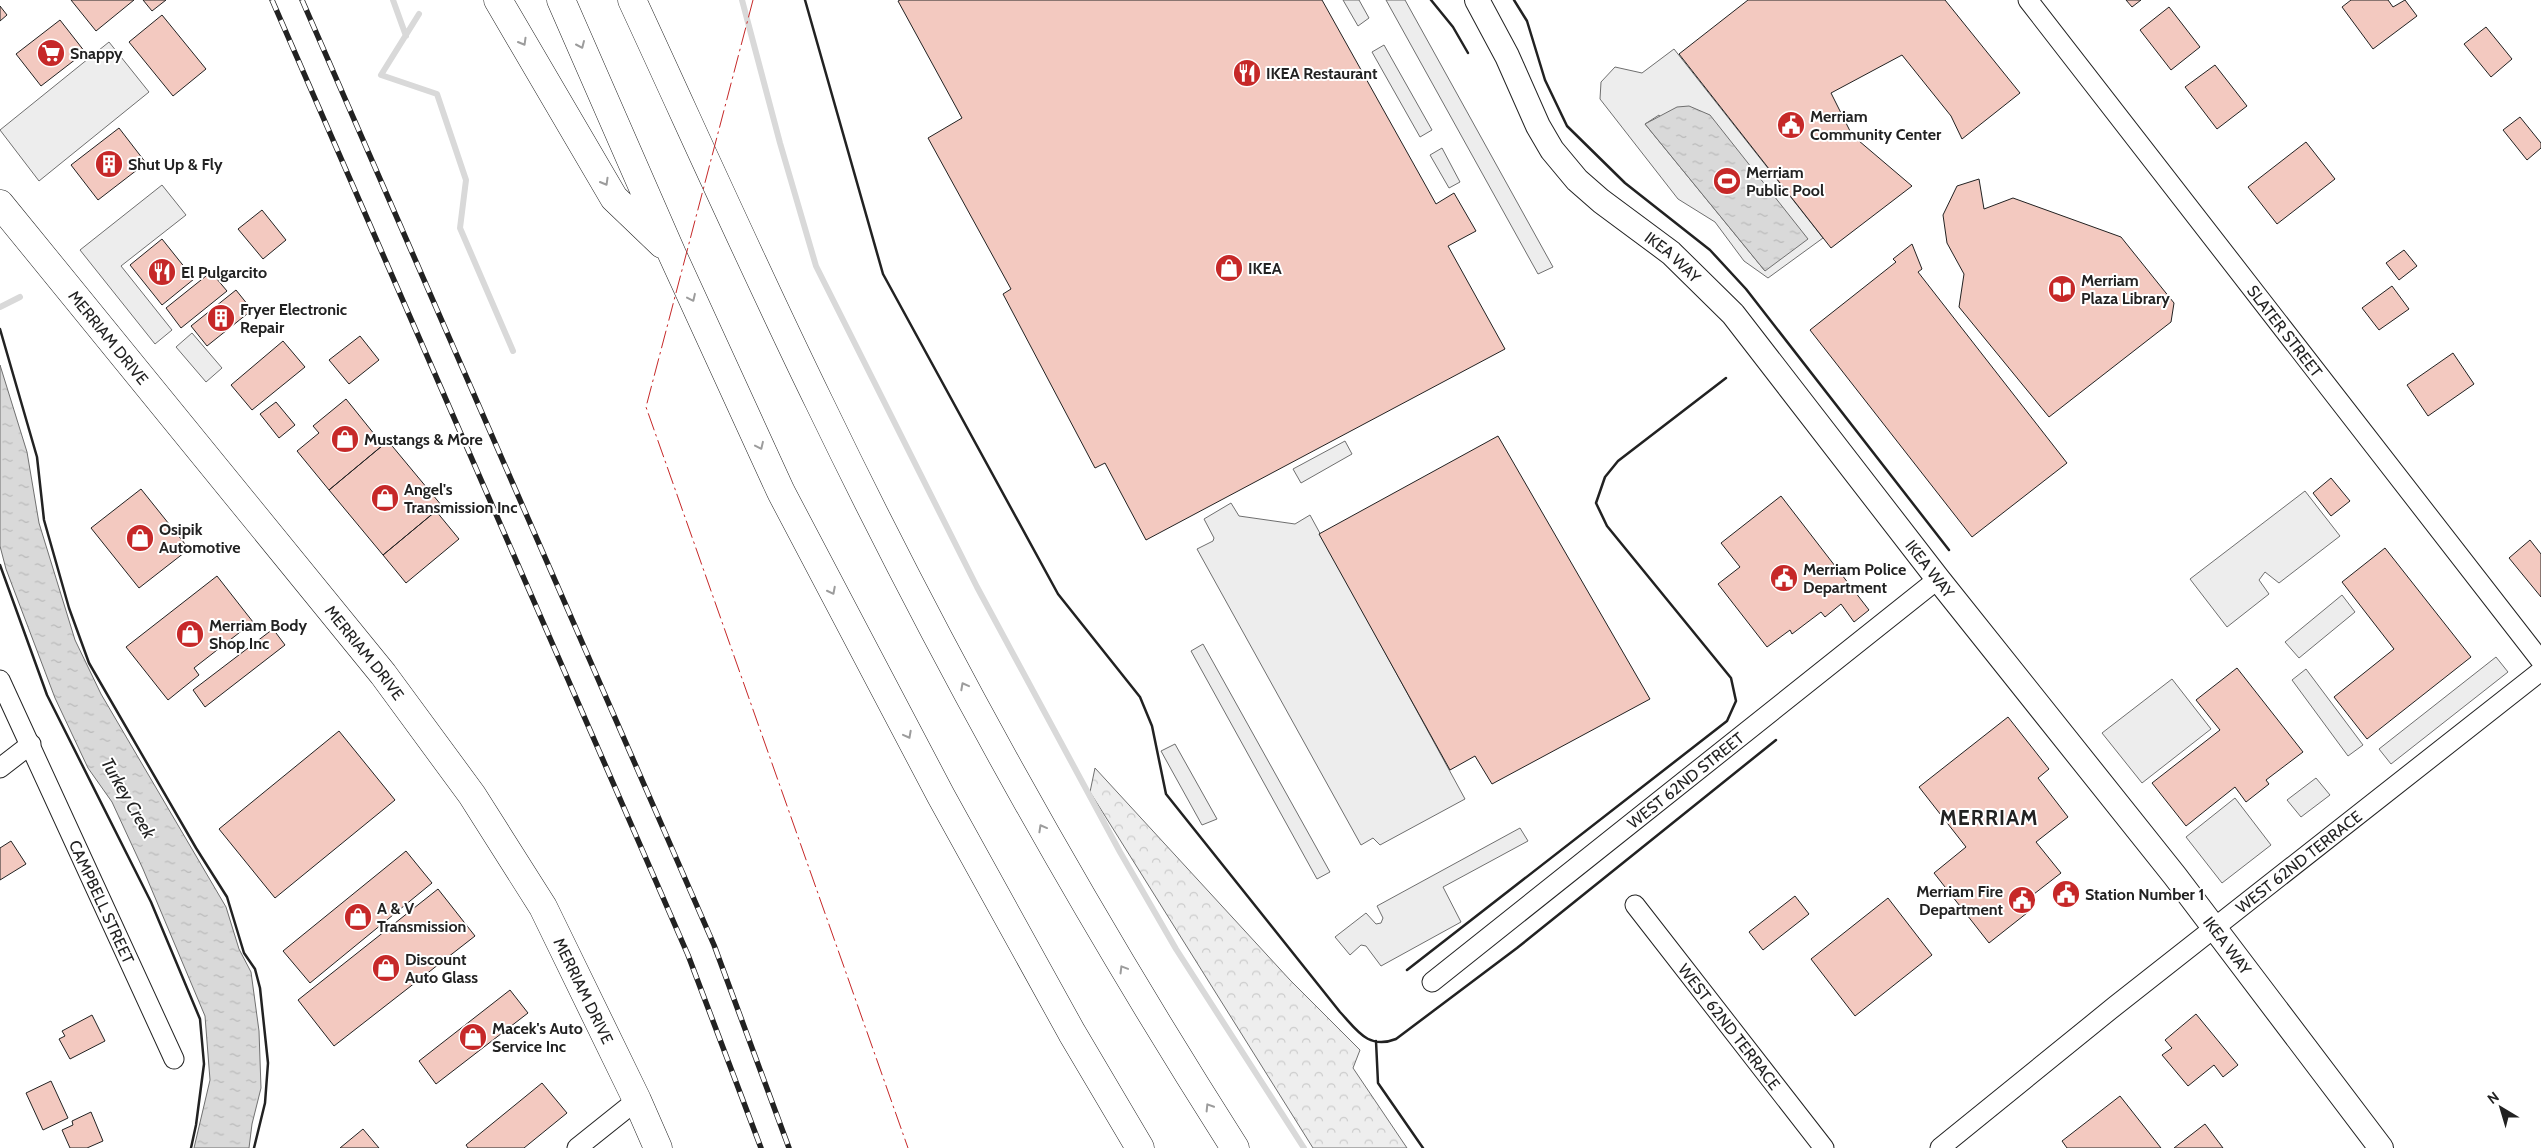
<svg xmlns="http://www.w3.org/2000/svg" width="2541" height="1148" font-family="Cabin,sans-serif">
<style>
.forest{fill:url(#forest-crowns);stroke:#6f6f6f}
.parking{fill:#ededed;stroke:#6f6f6f;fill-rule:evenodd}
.water{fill:url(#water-ripples);stroke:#6f6f6f}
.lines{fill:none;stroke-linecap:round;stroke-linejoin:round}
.stream{stroke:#d9d9d9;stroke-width:6}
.building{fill:#f3c9c0;stroke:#222}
.minor-casing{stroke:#222;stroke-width:21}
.tertiary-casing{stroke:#222;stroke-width:26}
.secondary-casing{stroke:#222;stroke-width:29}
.motorway-casing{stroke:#222;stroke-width:29}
.minor{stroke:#fff;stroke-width:19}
.tertiary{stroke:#fff;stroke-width:24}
.secondary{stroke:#fff;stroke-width:28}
.motorway{stroke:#fff;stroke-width:28}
.rail-casing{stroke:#222;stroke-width:5.5}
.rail{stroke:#fff;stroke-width:4;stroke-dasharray:11;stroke-linecap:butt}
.wall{stroke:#222;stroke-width:2.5}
.power{stroke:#c62828;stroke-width:1;stroke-dasharray:18 4 2.5 4;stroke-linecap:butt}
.oneway{stroke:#9c9c9c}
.labels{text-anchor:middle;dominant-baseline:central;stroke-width:4;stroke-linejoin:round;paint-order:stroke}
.poi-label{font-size:16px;font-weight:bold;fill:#222;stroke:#fff;text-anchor:start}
.street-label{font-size:16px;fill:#222;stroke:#fff}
.water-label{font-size:18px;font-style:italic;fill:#222;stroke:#fff}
.district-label{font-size:21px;font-weight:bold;letter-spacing:1px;fill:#222;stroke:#fff}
</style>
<defs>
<pattern id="forest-crowns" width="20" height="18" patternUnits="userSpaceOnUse" patternTransform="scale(1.25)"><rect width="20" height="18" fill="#eee"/><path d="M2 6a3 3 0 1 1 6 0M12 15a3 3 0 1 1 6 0" fill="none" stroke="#ccc"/></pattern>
<pattern id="water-ripples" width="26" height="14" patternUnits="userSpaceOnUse" patternTransform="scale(1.25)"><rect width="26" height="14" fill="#d9d9d9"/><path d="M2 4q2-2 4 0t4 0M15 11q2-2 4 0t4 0" fill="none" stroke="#bababa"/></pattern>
</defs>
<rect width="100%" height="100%" fill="#fff"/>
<path class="forest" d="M1095 768 1290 980 1360 1050 1353 1068 1407 1148H1313L1090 792Z"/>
<path class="parking" d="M1343 0H1359L1369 18 1358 26Z
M1386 0H1405L1553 267 1538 274Z
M109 42 149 92 39 181 0 130Z
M1384 45 1432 130 1420 137 1372 52Z
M1674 49 1823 238 1768 278 1744 261 1715 222 1678 199 1600 99 1601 82 1615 67 1642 73ZM1659 115 1765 271 1645 124Z
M1442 148 1460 182 1449 188 1430 155Z
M162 185 186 215 121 266 172 330 155 344 80 250Z
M192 333 222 368 206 382 176 347Z
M1345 441 1352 454 1301 483 1293 469Z
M2305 491 2340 536 2279 583 2265 572 2259 580 2269 594 2227 627 2190 579Z
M1231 503 1239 516 1295 524 1310 515 1465 799 1380 845 1373 838 1361 845 1197 549 1213 541 1214 538 1204 519Z
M2342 595 2355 612 2299 658 2285 642Z
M1203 644 1330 872 1317 879 1191 651Z
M2496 657 2508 672 2391 764 2379 749Z
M2306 669 2363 745 2348 756 2292 680Z
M2172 679 2211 729 2142 783 2102 733Z
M1175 744 1217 819 1202 825 1161 751Z
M2316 778 2330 795 2301 817 2287 800Z
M2235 798 2271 845 2222 883 2186 837Z
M1520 828 1528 841 1443 887 1461 922 1381 966 1366 946 1361 945 1350 955 1335 937 1366 913 1376 924 1381 923 1383 918 1377 906Z"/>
<path class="water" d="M1689 106 1710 115 1808 239 1765 271 1645 124 1677 107Z
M0 365 27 452 39 523 75 640 101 694 226 907 239 949 251 972 259 1031 261 1088 252 1124 249 1148H194L210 1080 205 1016 143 869 112 802 88 768 55 698 6 569 0 546Z"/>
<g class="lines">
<path class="stream" d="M393 0 406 36
M742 0 780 143 816 266 977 587 1120 852 1176 949 1304 1148
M419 14 381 75 437 94 466 180 460 228 513 351
M0 307 20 297"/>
</g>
<path class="building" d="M71 0H134L96 31Z
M143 0H166L152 11Z
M900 0H1322L1436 204 1454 193 1476 231 1448 246 1505 349 1146 540 1105 463 1095 468 1003 294 1011 289 928 138 962 118 898 1Z
M1748 0H1945L2020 93 1962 139 1951 116 1902 55 1831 93 1852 135 1912 186 1831 248 1679 54Z
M2126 0H2141L2132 7Z
M2351 0H2388L2393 7 2405 0 2417 16 2373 49 2342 7Z
M0 6 7 15 0 21Z
M2169 7 2200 47 2171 70 2140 30Z
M162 15 206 69 173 96 129 42Z
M60 20 85 52 41 86 16 54Z
M2486 27 2512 59 2491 77 2464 44Z
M2215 65 2247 106 2217 129 2185 87Z
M2520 117 2541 143V148L2527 160 2503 130Z
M119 128 146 163 98 200 71 165Z
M2306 142 2335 179 2277 224 2248 187Z
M1979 179 1984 209 2013 198 2121 237 2174 303 2171 322 2049 417 1959 307 1964 274 1947 243 1943 215 1957 186Z
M262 210 286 240 263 259 238 229Z
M162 239 194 279 162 305 130 265Z
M1912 244 1922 269 1918 272 2067 463 1972 537 1810 330 1896 262 1893 259Z
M2404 250 2417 266 2399 280 2386 263Z
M211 272 227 291 181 328 166 308Z
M2392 286 2409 309 2379 330 2362 308Z
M236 290 252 310 207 346 191 326Z
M360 336 379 360 349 384 329 360Z
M283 341 305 367 252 410 231 385Z
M2453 353 2474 384 2428 416 2407 385Z
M346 399 383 445 329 490 297 451 319 433 313 426Z
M276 402 295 425 279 438 260 414Z
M1498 436 1650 699 1492 784 1475 756 1450 770 1319 534Z
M388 441 442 506 383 555 329 490Z
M2331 478 2350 501 2331 516 2313 493Z
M141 489 189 549 139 588 91 528Z
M1781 496 1869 610 1854 622 1841 604 1825 617 1821 612 1792 634 1790 630 1767 647 1718 584 1740 567 1721 543Z
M436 511 459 539 406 583 383 555Z
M2530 540 2541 554V597L2509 558Z
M2385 548 2471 657 2367 739 2334 697 2394 649 2342 582Z
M217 576 253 622 194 668 199 675 168 700 126 647Z
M273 629 285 645 205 707 193 690Z
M2237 668 2303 752 2266 780 2269 784 2246 802 2235 787 2186 826 2152 783 2220 730 2196 700Z
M2008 717 2049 769 2038 778 2068 817 2036 842 2061 873 2025 901 2032 909 1989 943 1934 873 1966 847 1919 787Z
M339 731 395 800 275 898 219 829Z
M11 841 26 864 0 880V848Z
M406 851 432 883 310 983 283 951Z
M438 889 475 936 334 1046 298 1000Z
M1795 896 1809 914 1763 950 1749 932Z
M1888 898 1932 955 1855 1016 1811 959Z
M510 990 528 1013 436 1084 419 1061Z
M2196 1014 2238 1065 2223 1077 2214 1065 2188 1086 2162 1055 2172 1048 2165 1040Z
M92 1015 105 1041 70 1059 59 1039 65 1036 62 1031Z
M51 1081 68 1118 43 1130 26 1093Z
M542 1083 567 1113 524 1148H468L466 1145Z
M2120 1096 2161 1148H2067L2062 1141Z
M91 1112 103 1141 87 1148H70L62 1130 73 1125 72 1121Z
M2205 1124 2223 1148H2174Z
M363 1129 379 1148H340Z"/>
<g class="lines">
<defs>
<g id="minor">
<path id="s1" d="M2028 0 2541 661"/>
<path id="s2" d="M0 680 174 1059"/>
<path d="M0 768 31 744"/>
<path id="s3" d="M1635 905 1824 1148"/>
<path id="s4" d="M1432 982 1938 579"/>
<path d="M577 1148 637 1100"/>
<path id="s5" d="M1940 1148 2115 1006 2541 671"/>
</g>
<g id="tertiary">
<path id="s6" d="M1477 0 1507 56 1538 126 1552 150 1577 180 1601 201 1671 253 1733 314 1938 579 2175 876 2381 1148"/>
</g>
<g id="secondary">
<path id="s7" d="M0 204 383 674 472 795 543 907 637 1100 658 1148"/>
</g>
<path id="motorway" d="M498 0 614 198 662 244
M561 0 672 254 781 492 941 796 1072 1033 1140 1148
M632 0C694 134 754 269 819 402 943 659 1082 908 1235 1148"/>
</defs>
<use href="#minor" class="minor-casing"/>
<use href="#tertiary" class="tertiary-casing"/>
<use href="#secondary" class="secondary-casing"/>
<use href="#motorway" class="motorway-casing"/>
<use href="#minor" class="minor"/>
<use href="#tertiary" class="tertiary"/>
<use href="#secondary" class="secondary"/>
<use href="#motorway" class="motorway"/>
<defs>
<path id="rail" d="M272 0 688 955 761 1148
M302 0 714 945 789 1148"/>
</defs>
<use href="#rail" class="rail-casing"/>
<use href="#rail" class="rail"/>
<path class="wall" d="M805 0 883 274 1058 594 1140 697 1152 726 1166 794 1340 1012C1357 1030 1368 1050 1396 1039L1517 948 1776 740
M1431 0 1453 27 1468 53
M1514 0 1527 21 1545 80 1567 126 1625 183 1710 250 1746 289 1949 550
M0 329 37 457 44 520 69 608 89 663 196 848 227 897 244 953 255 969 260 988 268 1063 265 1103 254 1148
M0 565 47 695 151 902 200 1019 204 1064 196 1125 191 1148
M1407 970 1727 721 1736 701 1731 678 1607 526 1596 503 1605 477 1618 461 1726 378
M1376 1041 1378 1083 1423 1148"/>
<path class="power" d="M753 0 646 407 908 1148"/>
</g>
<defs><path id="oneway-chevron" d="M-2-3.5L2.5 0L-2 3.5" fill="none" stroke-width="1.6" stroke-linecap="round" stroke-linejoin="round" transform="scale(1.25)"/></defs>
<g class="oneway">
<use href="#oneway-chevron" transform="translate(523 42) rotate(60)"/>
<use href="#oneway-chevron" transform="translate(581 45) rotate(66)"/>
<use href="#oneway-chevron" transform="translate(605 182) rotate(60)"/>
<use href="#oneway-chevron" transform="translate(692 298) rotate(65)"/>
<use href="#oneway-chevron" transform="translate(760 446) rotate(65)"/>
<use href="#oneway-chevron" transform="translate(832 591) rotate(63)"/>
<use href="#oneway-chevron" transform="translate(964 686) rotate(-118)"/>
<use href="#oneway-chevron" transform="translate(908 735) rotate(62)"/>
<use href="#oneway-chevron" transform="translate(1042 828) rotate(-119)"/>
<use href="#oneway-chevron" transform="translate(1123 969) rotate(-121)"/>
<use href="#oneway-chevron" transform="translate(1209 1107) rotate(-122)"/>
</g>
<defs>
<symbol id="supermarket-disc" viewBox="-11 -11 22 22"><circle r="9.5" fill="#c62828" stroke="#fff"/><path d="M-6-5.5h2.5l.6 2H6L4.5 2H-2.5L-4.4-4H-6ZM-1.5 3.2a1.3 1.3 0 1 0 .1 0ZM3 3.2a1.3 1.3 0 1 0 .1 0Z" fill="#fff"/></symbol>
<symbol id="restaurant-disc" viewBox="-11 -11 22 22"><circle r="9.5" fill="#c62828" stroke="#fff"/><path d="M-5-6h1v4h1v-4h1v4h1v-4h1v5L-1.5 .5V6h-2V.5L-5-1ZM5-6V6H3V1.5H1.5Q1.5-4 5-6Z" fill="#fff"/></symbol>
<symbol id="civic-disc" viewBox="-11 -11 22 22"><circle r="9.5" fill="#c62828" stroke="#fff"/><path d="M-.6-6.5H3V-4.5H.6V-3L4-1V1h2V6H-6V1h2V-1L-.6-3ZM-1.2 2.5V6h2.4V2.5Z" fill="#fff"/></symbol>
<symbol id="building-disc" viewBox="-11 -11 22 22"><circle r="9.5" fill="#c62828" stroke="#fff"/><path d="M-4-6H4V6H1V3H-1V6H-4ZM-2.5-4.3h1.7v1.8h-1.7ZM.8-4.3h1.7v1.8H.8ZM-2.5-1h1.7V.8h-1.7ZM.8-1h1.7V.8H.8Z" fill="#fff"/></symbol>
<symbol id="stadium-disc" viewBox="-11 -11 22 22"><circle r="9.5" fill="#c62828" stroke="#fff"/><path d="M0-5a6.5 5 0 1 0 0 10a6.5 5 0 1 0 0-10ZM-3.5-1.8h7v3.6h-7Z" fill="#fff"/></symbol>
<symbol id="shop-disc" viewBox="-11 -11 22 22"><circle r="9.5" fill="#c62828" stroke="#fff"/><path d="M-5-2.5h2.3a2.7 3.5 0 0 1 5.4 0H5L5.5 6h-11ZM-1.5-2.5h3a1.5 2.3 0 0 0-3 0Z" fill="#fff"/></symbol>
<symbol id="library-disc" viewBox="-11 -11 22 22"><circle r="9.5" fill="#c62828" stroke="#fff"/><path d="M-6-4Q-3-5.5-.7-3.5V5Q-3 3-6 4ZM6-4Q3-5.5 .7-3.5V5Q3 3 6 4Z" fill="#fff"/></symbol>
</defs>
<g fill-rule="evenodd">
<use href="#supermarket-disc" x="35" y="37" width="32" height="32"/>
<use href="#restaurant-disc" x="1231" y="57" width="32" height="32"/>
<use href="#civic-disc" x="1775" y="109" width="32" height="32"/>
<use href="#building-disc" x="93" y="148" width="32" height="32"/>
<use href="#stadium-disc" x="1711" y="165" width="32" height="32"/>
<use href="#shop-disc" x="1213" y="252" width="32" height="32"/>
<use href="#restaurant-disc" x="146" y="256" width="32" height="32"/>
<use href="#library-disc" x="2046" y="273" width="32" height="32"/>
<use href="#building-disc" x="205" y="302" width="32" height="32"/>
<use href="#shop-disc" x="329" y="423" width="32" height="32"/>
<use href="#shop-disc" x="369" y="482" width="32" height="32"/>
<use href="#shop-disc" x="124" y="522" width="32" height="32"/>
<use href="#civic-disc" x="1768" y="562" width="32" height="32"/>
<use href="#shop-disc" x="174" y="618" width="32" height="32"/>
<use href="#civic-disc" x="2050" y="878" width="32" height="32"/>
<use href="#civic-disc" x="2006" y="884" width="32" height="32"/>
<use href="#shop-disc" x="342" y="901" width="32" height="32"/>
<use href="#shop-disc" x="370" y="952" width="32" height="32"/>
<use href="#shop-disc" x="457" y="1021" width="32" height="32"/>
</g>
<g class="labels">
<g class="poi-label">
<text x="70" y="53">Snappy</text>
<text x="1266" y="73">IKEA Restaurant</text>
<text x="1810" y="116">Merriam<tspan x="1810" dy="18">Community Center</tspan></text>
<text x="128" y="164">Shut Up &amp; Fly</text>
<text x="1746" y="172">Merriam<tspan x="1746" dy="18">Public Pool</tspan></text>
<text x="1248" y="268">IKEA</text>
<text x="181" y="272">El Pulgarcito</text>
<text x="2081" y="280">Merriam<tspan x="2081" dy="18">Plaza Library</tspan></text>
<text x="240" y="309">Fryer Electronic<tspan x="240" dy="18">Repair</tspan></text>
<text x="364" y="439">Mustangs &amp; More</text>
<text x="404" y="489">Angel's<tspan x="404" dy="18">Transmission Inc</tspan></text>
<text x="159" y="529">Osipik<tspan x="159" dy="18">Automotive</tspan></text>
<text x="1803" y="569">Merriam Police<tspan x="1803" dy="18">Department</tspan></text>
<text x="209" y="625">Merriam Body<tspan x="209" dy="18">Shop Inc</tspan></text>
<text x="2003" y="891" text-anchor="end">Merriam Fire<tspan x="2003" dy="18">Department</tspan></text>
<text x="2085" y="894">Station Number 1</text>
<text x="377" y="908">A &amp; V<tspan x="377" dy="18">Transmission</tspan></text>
<text x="405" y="959">Discount<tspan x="405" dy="18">Auto Glass</tspan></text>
<text x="492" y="1028">Macek's Auto<tspan x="492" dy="18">Service Inc</tspan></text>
</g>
<g class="street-label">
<text stroke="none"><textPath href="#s6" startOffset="330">IKEA WAY</textPath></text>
<text stroke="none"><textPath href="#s1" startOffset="419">SLATER STREET</textPath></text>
<text stroke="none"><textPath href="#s7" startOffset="172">MERRIAM DRIVE</textPath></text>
<text stroke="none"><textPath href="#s6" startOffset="735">IKEA WAY</textPath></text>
<text stroke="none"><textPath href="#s7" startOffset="578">MERRIAM DRIVE</textPath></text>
<text stroke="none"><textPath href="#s4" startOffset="324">WEST 62ND STREET</textPath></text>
<text stroke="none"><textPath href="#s5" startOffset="459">WEST 62ND TERRACE</textPath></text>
<text stroke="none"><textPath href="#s2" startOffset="244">CAMPBELL STREET</textPath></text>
<text stroke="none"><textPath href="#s6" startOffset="1215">IKEA WAY</textPath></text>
<text stroke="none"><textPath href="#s7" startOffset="982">MERRIAM DRIVE</textPath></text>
<text stroke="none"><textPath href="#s3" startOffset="154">WEST 62ND TERRACE</textPath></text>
</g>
<g class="water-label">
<text transform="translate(128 798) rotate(60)">Turkey Creek</text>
</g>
<g class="district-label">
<text x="1989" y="817">MERRIAM</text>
</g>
</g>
<g transform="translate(2501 1108) rotate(322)" stroke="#ffffff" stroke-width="4" paint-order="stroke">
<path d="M0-4L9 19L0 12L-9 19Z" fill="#222222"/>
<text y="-8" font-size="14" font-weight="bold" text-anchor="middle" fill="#222222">N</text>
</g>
</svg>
